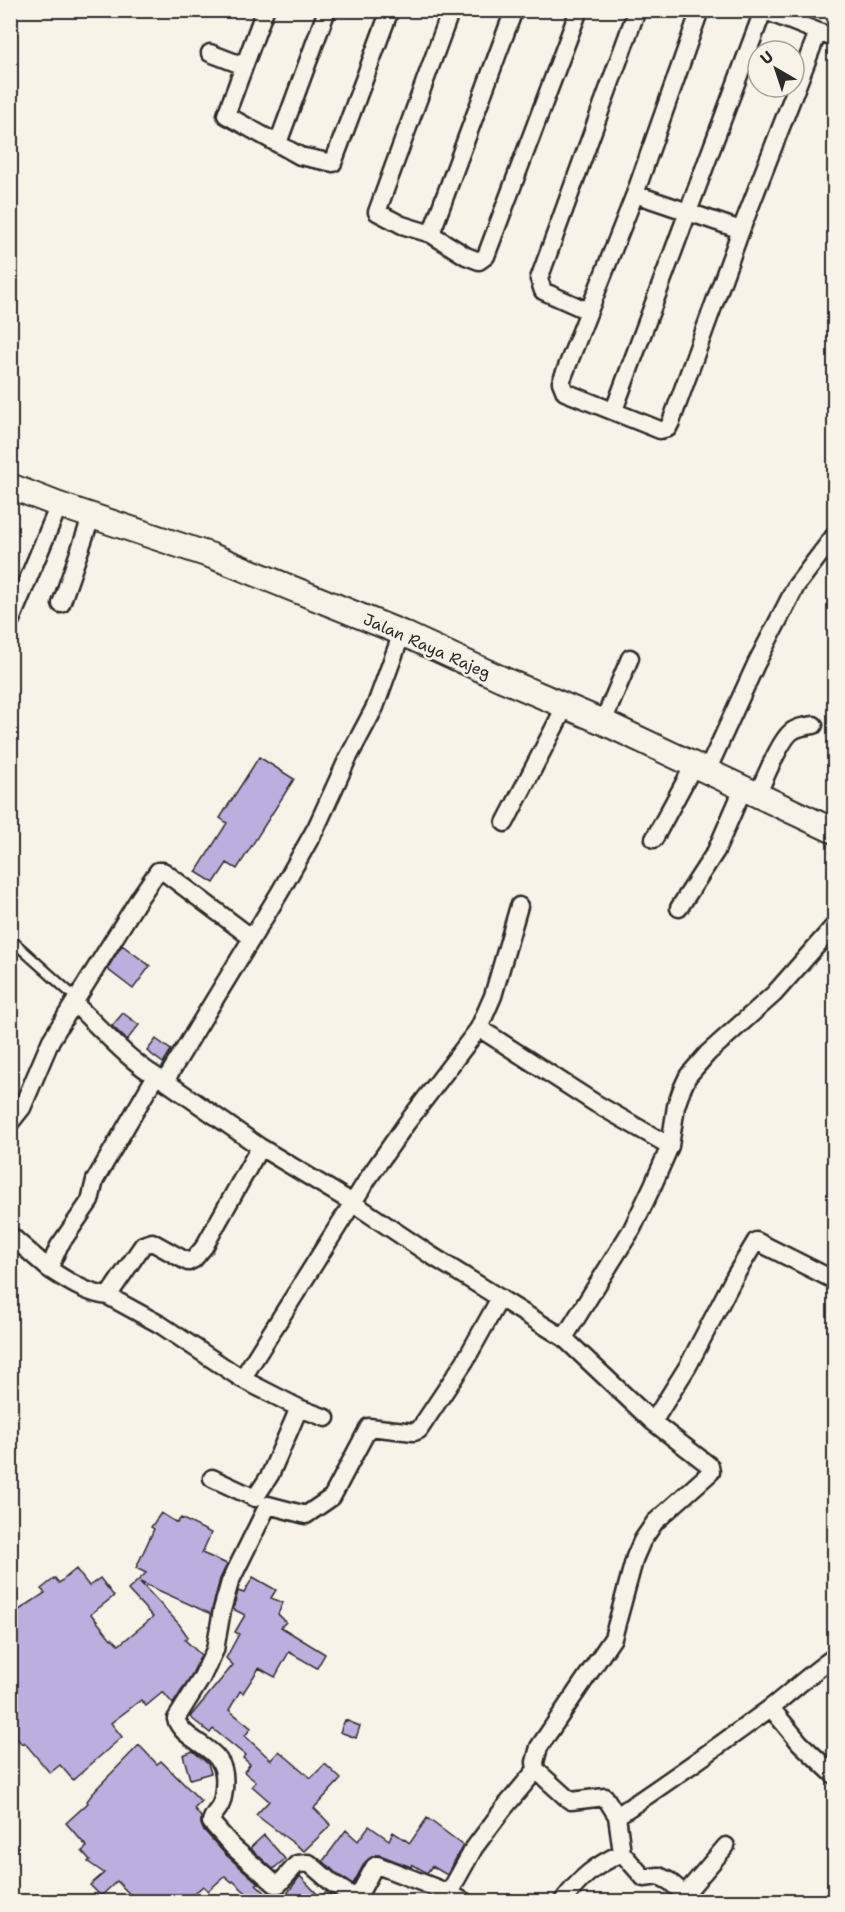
<svg xmlns="http://www.w3.org/2000/svg" width="845" height="1912" font-family="'Shantell Sans',sans-serif">
<style>
.building{fill:#bcaede;stroke:#2b2b2b;stroke-width:1.5}
.lines{fill:none;stroke-linecap:round;stroke-linejoin:round}
.lane-casing{stroke:#2b2b2b;stroke-width:13}
.street-casing{stroke:#2b2b2b;stroke-width:21}
.secondary-casing{stroke:#2b2b2b;stroke-width:28}
.lane{stroke:#f7f3e8;stroke-width:8}
.street{stroke:#f7f3e8;stroke-width:16}
.secondary{stroke:#f7f3e8;stroke-width:24}
.labels{text-anchor:middle;dominant-baseline:central;stroke-width:5;stroke-linejoin:round;paint-order:stroke}
.street-label{font-size:16px;fill:#2b2b2b;stroke:#f7f3e8}
</style>
<rect width="100%" height="100%" fill="#f7f3e8"/>
<filter id="ink" filterUnits="userSpaceOnUse"><feTurbulence type="fractalNoise" baseFrequency=".0167" numOctaves="2"/><feDisplacementMap in="SourceGraphic" scale="12" xChannelSelector="R" yChannelSelector="G"/><feConvolveMatrix kernelMatrix="1 2 1 2 8 2 1 2 1" color-interpolation-filters="sRGB"/></filter>
<g filter="url(#ink)">
<path class="building" d="M259 757 294 779 237 869 227 863 214 883 196 872 227 823 220 818Z
M122 945 150 966 133 989 107 969Z
M123 1013 139 1025 127 1040 112 1026Z
M156 1039 171 1050 163 1063 147 1051Z
M161 1513 177 1523 181 1518 211 1533 202 1553 227 1564 220 1579 211 1614 140 1582 179 1624 188 1637 185 1640 201 1655 192 1674 173 1704 163 1692 146 1706 141 1700 111 1723 122 1737 73 1780 60 1765 50 1773 24 1742 22 1744 10 1731V1616L45 1593 41 1589 55 1578 59 1583 76 1569 89 1586 100 1578 114 1596 91 1614 111 1639 112 1638 119 1645 153 1617 128 1590 146 1573 136 1568 154 1529 151 1527Z
M253 1577 276 1590 271 1598 283 1603 278 1614 286 1622 281 1627 325 1654 317 1668 289 1652 275 1677 259 1668 243 1693 240 1691 229 1710 251 1728 245 1736 271 1760 279 1751 311 1778 325 1764 341 1779 314 1808 331 1825 304 1851 256 1815 269 1801 252 1786 256 1782 244 1772 250 1764 243 1758 245 1755 213 1729 210 1733 190 1717 233 1665 226 1658 239 1634 235 1632 245 1615 233 1609 238 1591 244 1593Z
M345 1720 360 1726 356 1738 340 1732Z
M139 1745 157 1764 161 1761 201 1801 194 1808 201 1817V1824L203 1829 225 1854 258 1883 256 1884 275 1902H256L233 1881 232 1882 225 1876 208 1891 203 1886 185 1902H137L117 1881 101 1896 90 1885 104 1873 88 1862 90 1860 82 1851 87 1847 66 1823 88 1803 87 1801 96 1789Z
M193 1751 208 1764 211 1773 190 1779 183 1755Z
M427 1818 463 1845 447 1875 432 1866 427 1873 412 1864 411 1867 380 1855H376L365 1862 353 1884 338 1875 323 1861 346 1830 358 1841 369 1826 389 1840 393 1832 410 1843Z
M264 1835 285 1859 273 1869 250 1848Z
M300 1876 321 1898 326 1891 341 1902H281Z"/>
<g class="lines">
<defs>
<path id="lane" d="M10 942 16 944 76 998"/>
<path id="street" d="M265 10 226 115 300 156 333 163 390 10
M451 10 377 212 402 225 431 234 466 256 479 261 486 256 579 10
M700 10 635 194 561 382 565 392 660 430 668 428 671 422 741 230 818 32
M763 10 834 38
M210 53 244 66
M278 143 327 10
M635 194 741 230
M431 234 514 10
M588 311 543 291 539 279 637 10
M614 410 763 11
M61 604 92 515
M11 620 59 505
M603 722 630 658
M707 771 756 664 796 586 834 536
M757 795C765 779 779 742 791 732 797 727 806 726 814 725
M505 823 565 707
M654 839 694 765
M679 908 716 851 743 789
M74 1003C98 1026 135 1068 165 1081L260 1147 353 1203 429 1254 564 1338 653 1422 710 1466 711 1472 655 1522 642 1541 635 1557 613 1638 539 1747 535 1762 536 1770 568 1799 571 1801 605 1797 617 1816C669 1781 719 1746 769 1709 791 1692 811 1673 834 1657
M479 1028 595 1103 670 1146
M155 1077 95 1180 90 1201 59 1246 49 1269C66 1280 87 1294 108 1296L161 1325 242 1379 369 1177 406 1124 479 1028 493 996 519 906
M165 1081 280 892 316 828 347 760 375 707 402 633
M10 1123 22 1108 51 1040 140 897 158 871H163L252 938
M10 1235 49 1269
M108 1296 143 1245 152 1242 188 1262 194 1259 204 1247 260 1147
M564 1338 632 1229 653 1185 670 1146 676 1106 682 1089 688 1076 708 1053 774 994 834 926
M299 1408 326 1418
M653 1422 688 1366 735 1276 756 1241 834 1280
M212 1478 255 1498 270 1475 299 1408 242 1379
M771 1708 800 1743 834 1775
M622 1853 644 1878 659 1876 669 1881 694 1902
M685 1894 726 1846
M357 1899 332 1883 309 1863 297 1864 279 1884H275L233 1847 211 1822C212 1815 217 1812 220 1806 224 1799 225 1782 224 1774 221 1746 183 1742 176 1719L201 1679 215 1650 222 1610 230 1582 268 1505 306 1515 332 1497 369 1427 414 1432 419 1430 465 1361 500 1298
M355 1902 374 1867 377 1865 449 1893 474 1848 504 1808 536 1770
M448 1902 449 1893 465 1902
M562 1902C581 1877 594 1866 622 1853L617 1816"/>
<path id="secondary" d="M10 486 59 505 212 556 402 633 502 679 603 722 834 831"/>
</defs>
<use href="#lane" class="lane-casing"/>
<use href="#street" class="street-casing"/>
<use href="#secondary" class="secondary-casing"/>
<use href="#lane" class="lane"/>
<use href="#street" class="street"/>
<use href="#secondary" class="secondary"/>
</g>
</g>
<g class="labels">
<g class="street-label">
<text transform="translate(427 646) rotate(24)">Jalan Raya Rajeg</text>
</g>
</g>
<rect width="845" height="1912" fill="none" stroke="#f7f3e8" stroke-width="36"/>
<rect x="18" y="18" width="809" height="1876" fill="none" stroke="#2b2b2b" stroke-width="2" filter="url(#ink)"/>
<g transform="translate(776 69) rotate(321)"><circle r="28" fill="#f7f3e8" stroke="#a5a39c" stroke-width="1.5"/>
<path d="M0-4.5L10 22L0 15L-10 22Z" fill="#2b2b2b"/>
<text y="-9" font-size="16" font-weight="bold" text-anchor="middle" fill="#2b2b2b">U</text>
</g>
</svg>
